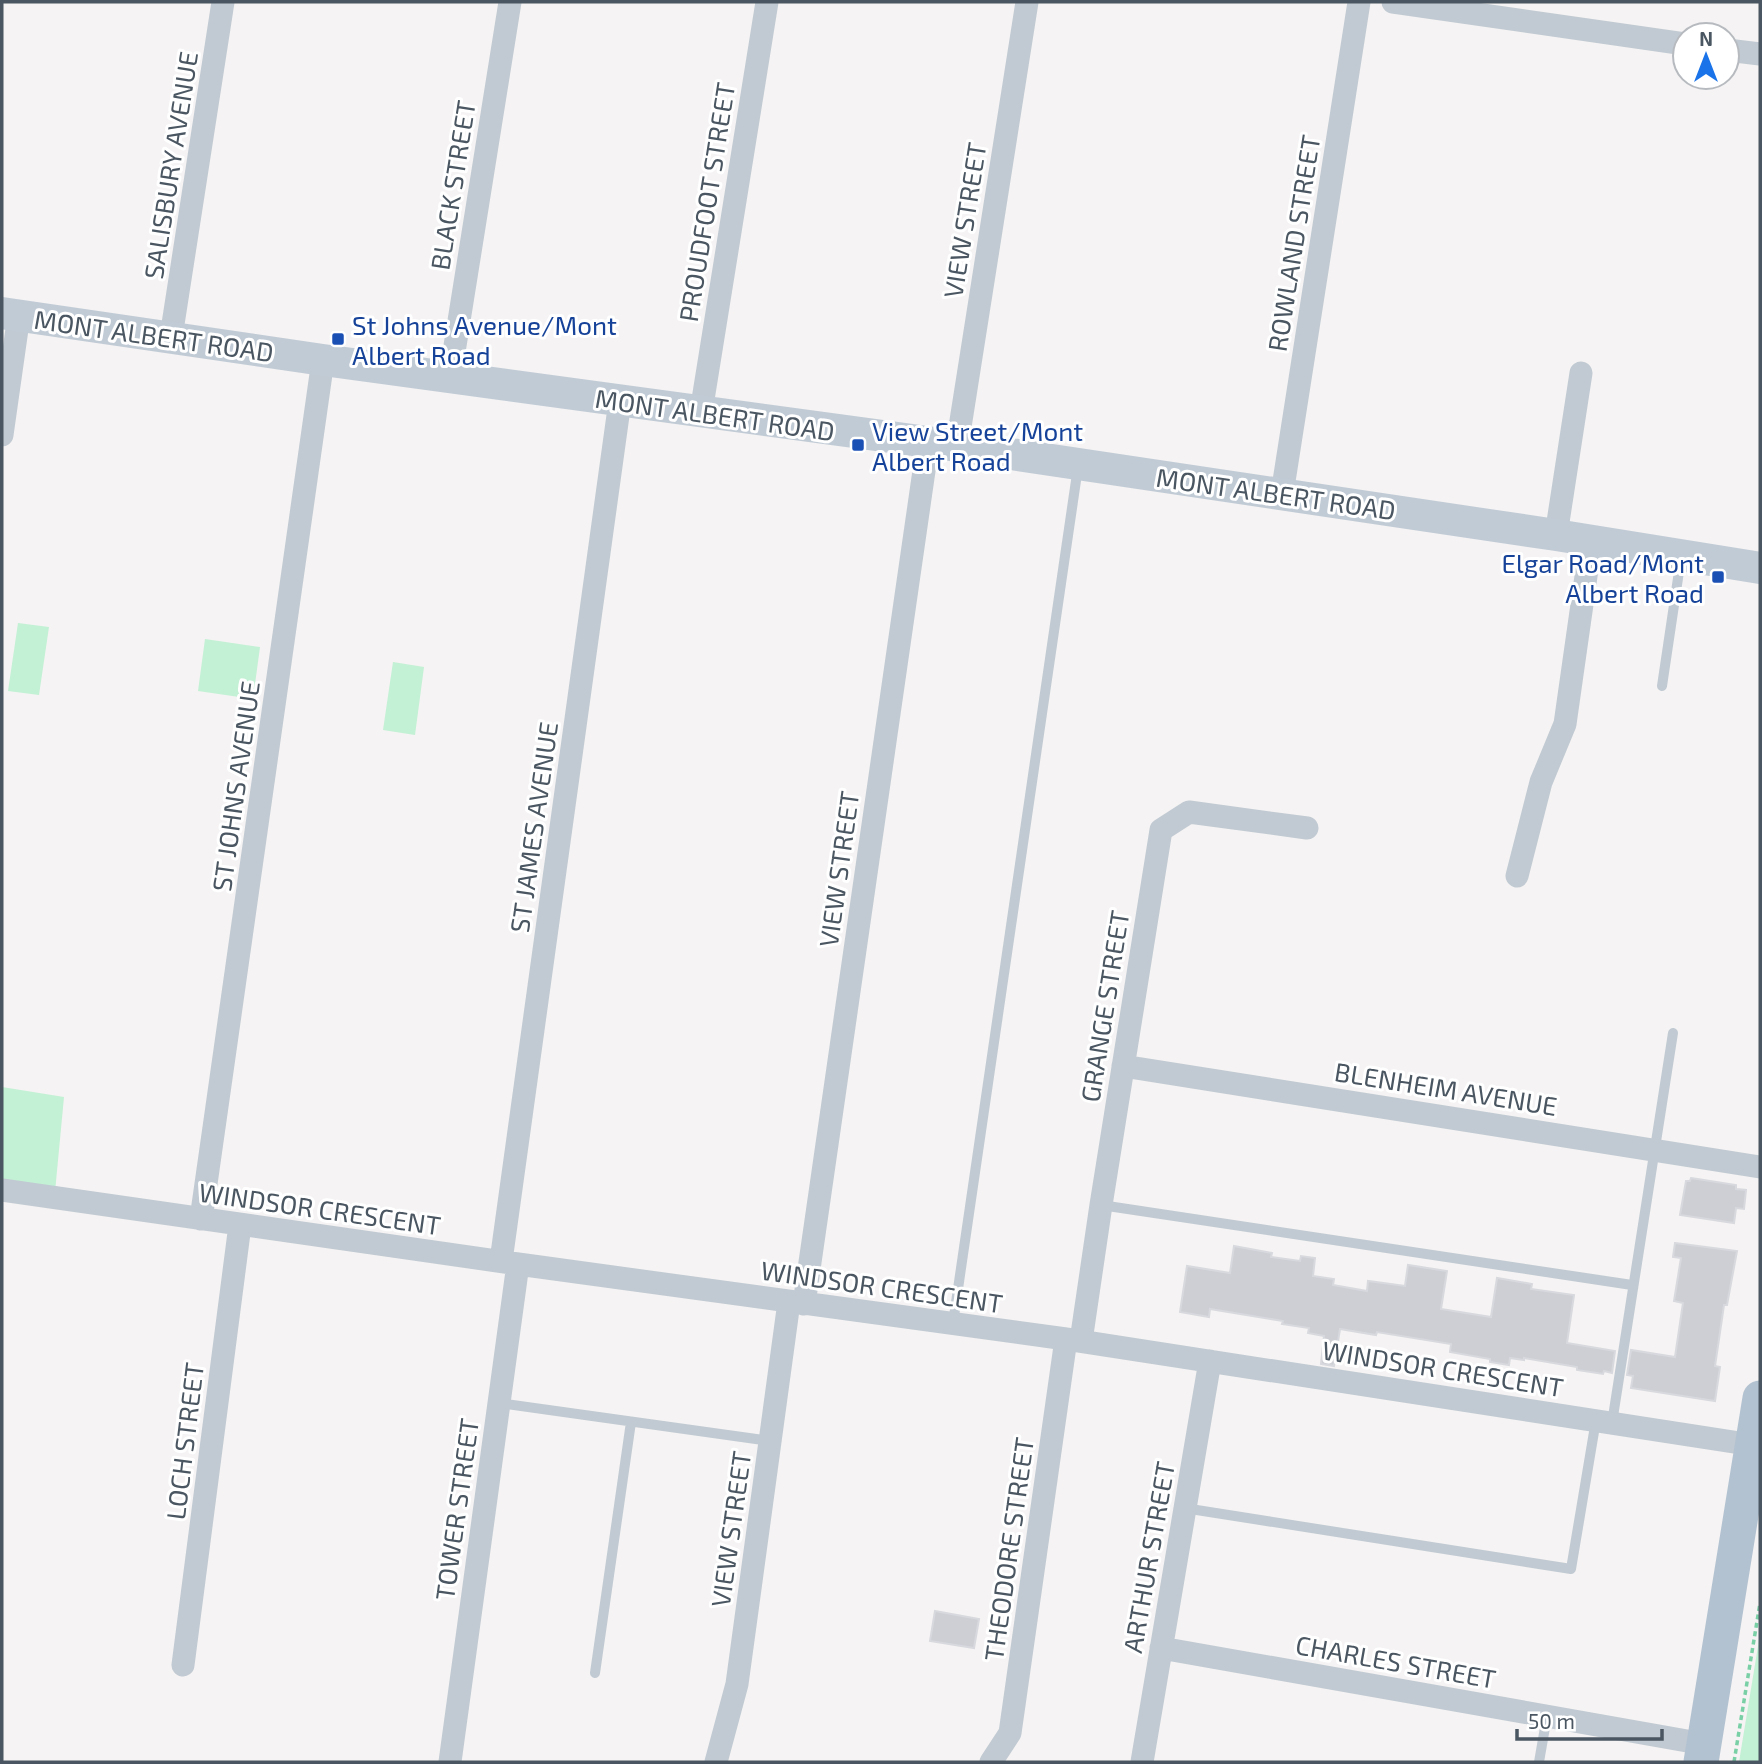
<svg xmlns="http://www.w3.org/2000/svg" width="1762" height="1764" font-family="'Exo 2',sans-serif">
<style>
.green{fill:#c3f1d5}
.building{fill:#cdcfd5;stroke:#d7d9de;stroke-width:2}
.lines{fill:none;stroke-linecap:round;stroke-linejoin:round}
.path{stroke:#7ad0a6;stroke-width:3.5;stroke-dasharray:5 3.5;stroke-linecap:butt}
.lane{stroke:#c1cad2;stroke-width:10}
.street{stroke:#c1cad2;stroke-width:23}
.secondary{stroke:#c1cbd6;stroke-width:32}
.primary{stroke:#b3c2d1;stroke-width:35}
.transit-dot{fill:#1a4fb4;stroke:#fff;stroke-width:2.5}
.labels{text-anchor:middle;dominant-baseline:central;stroke-width:6;stroke-linejoin:round;paint-order:stroke}
.street-label{font-size:26px;fill:#4a5661;stroke:#fff}
.transit-label{font-size:26px;fill:#164399;stroke:#fff;text-anchor:start}
</style>
<rect width="100%" height="100%" fill="#f5f3f3"/>
<path class="green" d="M18 623 49 627 39 695 8 691Z
M205 639 260 647 253 699 198 691Z
M393 662 424 667 415 735 383 730Z
M2 1087 64 1097 55 1192 2 1185Z
M1760 1634V1762H1739Z"/>
<path class="building" d="M1691 1178 1736 1185V1189L1746 1190 1744 1209 1736 1208 1734 1223 1680 1215 1686 1181H1690Z
M1675 1243 1737 1251 1727 1305H1724L1715 1366 1720 1367 1715 1401 1631 1388 1633 1376 1627 1375 1631 1350 1675 1357 1683 1303 1674 1301 1681 1258 1673 1257Z
M1234 1246 1272 1253 1271 1257 1300 1261 1301 1256 1315 1258 1313 1276 1334 1279 1333 1285 1367 1291 1368 1281 1405 1286 1408 1265 1447 1271 1441 1309 1491 1317 1497 1278 1532 1284 1531 1289 1574 1295 1567 1343 1615 1351 1612 1373 1604 1371 1603 1374 1577 1370V1367L1524 1358V1360L1510 1358 1509 1365 1490 1362V1359L1450 1352 1451 1344 1377 1332 1376 1335 1340 1329 1334 1366 1321 1364 1324 1336 1308 1333 1309 1328 1282 1324 1283 1321 1210 1309 1209 1317 1180 1312 1187 1266 1230 1273Z
M935 1611 979 1619 974 1648 930 1641Z"/>
<g class="lines">
<path class="path" d="M1734 1762 1760 1603"/>
<path class="lane" d="M1662 686 1681 558
M1101 1205 1632 1285
M953 1323 1078 467
M499 1403 770 1441
M1612 1423 1673 1033
M1184 1508 1571 1569 1596 1420
M595 1673 631 1422
M1539 1762 1547 1716"/>
<path class="street" d="M1393 2 1685 44
M1727 50 1760 54
M171 337 223 2
M450 377 510 2
M701 412 767 2
M2 435 19 315
M957 446 1027 2
M1282 494 1359 2
M1556 535 1581 373
M1517 876 1541 782 1565 724 1591 541
M1123 1066 1760 1167
M2 1190 518 1264 1066 1339 1753 1445
M201 1219 323 360
M501 1261 620 401
M804 1304 928 443
M1081 1341 1101 1205 1161 830 1189 812 1307 828
M1161 1648 1704 1744
M183 1665 240 1225
M450 1762 518 1264
M716 1762 737 1684 789 1302
M991 1762 1010 1733 1066 1339
M1142 1762 1210 1361"/>
<path class="secondary" d="M2 313 323 360 957 446 1556 535 1760 568"/>
<path class="primary" d="M1701 1762 1760 1398"/>
</g>
<g class="transit-dot">
<rect x="331" y="332" width="14" height="14" rx="3.5"/>
<rect x="851" y="438" width="14" height="14" rx="3.5"/>
<rect x="1711" y="570" width="14" height="14" rx="3.5"/>
</g>
<g class="labels">
<g class="street-label">
<text transform="translate(170 165) rotate(-81)">SALISBURY AVENUE</text>
<text transform="translate(452 185) rotate(-81)">BLACK STREET</text>
<text transform="translate(706 202) rotate(-81)">PROUDFOOT STREET</text>
<text transform="translate(964 220) rotate(-81)">VIEW STREET</text>
<text transform="translate(1293 243) rotate(-81)">ROWLAND STREET</text>
<text transform="translate(154 335) rotate(8)">MONT ALBERT ROAD</text>
<text transform="translate(715 414) rotate(8)">MONT ALBERT ROAD</text>
<text transform="translate(1276 493) rotate(8)">MONT ALBERT ROAD</text>
<text transform="translate(235 786) rotate(-82)">ST JOHNS AVENUE</text>
<text transform="translate(533 827) rotate(-82)">ST JAMES AVENUE</text>
<text transform="translate(838 869) rotate(-82)">VIEW STREET</text>
<text transform="translate(1104 1006) rotate(-81)">GRANGE STREET</text>
<text transform="translate(1446 1088) rotate(9)">BLENHEIM AVENUE</text>
<text transform="translate(320 1208) rotate(8)">WINDSOR CRESCENT</text>
<text transform="translate(882 1286) rotate(8)">WINDSOR CRESCENT</text>
<text transform="translate(1443 1368) rotate(9)">WINDSOR CRESCENT</text>
<text transform="translate(184 1441) rotate(-83)">LOCH STREET</text>
<text transform="translate(456 1509) rotate(-82)">TOWER STREET</text>
<text transform="translate(730 1529) rotate(-82)">VIEW STREET</text>
<text transform="translate(1008 1549) rotate(-82)">THEODORE STREET</text>
<text transform="translate(1148 1557) rotate(-80)">ARTHUR STREET</text>
<text transform="translate(1396 1661) rotate(10)">CHARLES STREET</text>
</g>
<g class="transit-label">
<text x="352" y="324">St Johns Avenue/Mont<tspan x="352" dy="30">Albert Road</tspan></text>
<text x="872" y="430">View Street/Mont<tspan x="872" dy="30">Albert Road</tspan></text>
<text x="1704" y="562" text-anchor="end">Elgar Road/Mont<tspan x="1704" dy="30">Albert Road</tspan></text>
</g>
</g>
<rect width="1762" height="1764" fill="none" stroke="#4a5661" stroke-width="7"/>
<g transform="translate(1706 56)"><circle r="33" fill="#ffffff" stroke="#b7bbc0" stroke-width="2"/>
<path d="M0-5L12 26L0 18L-12 26Z" fill="#1a73e8"/>
<text y="-10" font-size="19" font-weight="bold" text-anchor="middle" fill="#4a5661">N</text>
</g>
<path d="M1517 1729v10h145v-10" fill="none" stroke="#4a5661" stroke-width="3.5"/>
<text x="1528" y="1729" font-size="21" fill="#4a5661" stroke="#ffffff" stroke-width="5" paint-order="stroke">50 m</text>
</svg>
